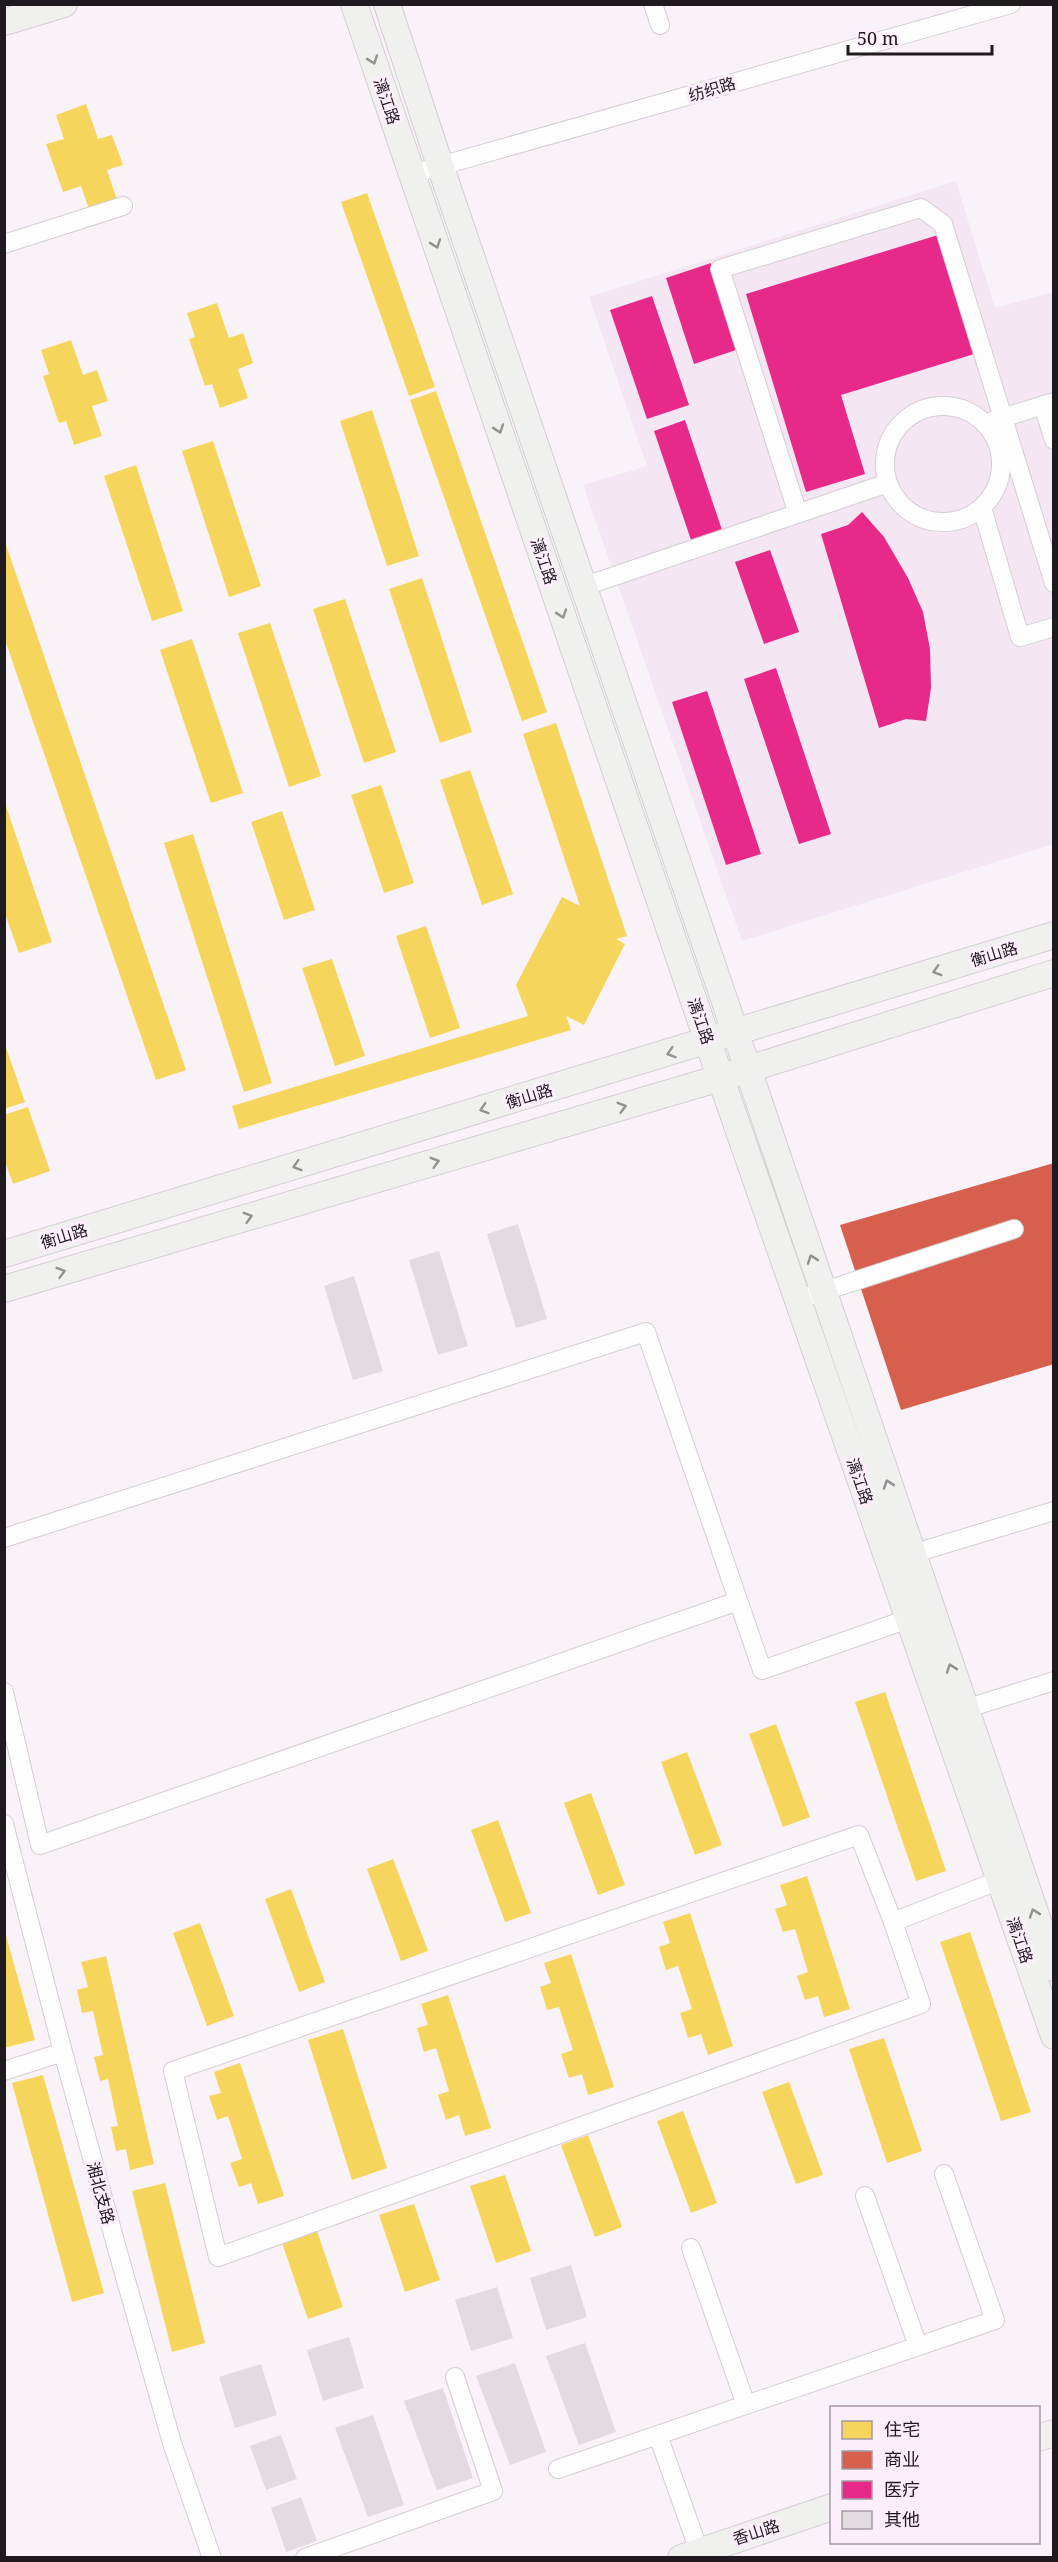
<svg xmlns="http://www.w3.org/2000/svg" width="1058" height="2562" font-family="'Noto Serif','Noto Sans SC',serif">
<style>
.built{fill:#f5e6f4}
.homes{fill:#f6d55c}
.shops{fill:#d6604d}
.health{fill:#e7298a}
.building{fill:#e2dbe1}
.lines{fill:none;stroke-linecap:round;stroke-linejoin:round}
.street-casing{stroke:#d4ced3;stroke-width:20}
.secondary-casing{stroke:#d4ced3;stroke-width:28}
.street{stroke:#fefdfe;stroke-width:18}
.secondary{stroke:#f0f1ef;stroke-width:26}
.oneway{stroke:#929091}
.labels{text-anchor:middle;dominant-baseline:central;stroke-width:6;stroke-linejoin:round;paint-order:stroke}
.street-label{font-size:16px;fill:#1f1a1f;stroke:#fdeefc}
</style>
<rect width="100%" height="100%" fill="#faf2f9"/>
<path class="built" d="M956 181 995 308 1053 292V844L742 941 583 485 647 466 589 297Z"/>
<path class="homes" d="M86 104 98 139 112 135 123 165 107 170 117 200 89 209 81 186 63 192 46 144 64 139 56 115Z
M367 193 435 387 409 396 341 202Z
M217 303 229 338 243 333 253 363 238 369 248 398 220 408 212 384 205 386 189 339 195 337 187 313Z
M71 340 83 375 97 370 108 401 92 406 102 436 74 445 66 421 59 423 43 376 49 374 41 350Z
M436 391 547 712 522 721 410 400Z
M372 410 419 556 387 566 340 421Z
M213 441 261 586 229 597 182 451Z
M136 465 183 611 152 621 104 476Z
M4 539 186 1070 156 1080 4 637Z
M422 578 472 732 440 743 389 589Z
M345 599 396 752 364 763 313 609Z
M270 623 321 776 289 787 238 633Z
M192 639 243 793 211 803 160 650Z
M556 723 627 936 616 939 625 944 584 1025 566 1016 571 1030 239 1129 232 1106 528 1016 516 985 562 897 580 906 523 734Z
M470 770 513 894 482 905 440 780Z
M381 785 414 883 384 893 351 795Z
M5 803 52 942 19 953 4 911Z
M282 811 315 910 284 920 251 822Z
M193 834 272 1083 244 1092 164 843Z
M426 926 460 1028 430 1038 396 936Z
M332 959 365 1056 335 1066 302 968Z
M4 1042 25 1102 4 1109Z
M28 1107 50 1171 13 1184 4 1159V1115Z
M885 1692 946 1871 916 1881 855 1702Z
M776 1724 810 1817 783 1827 749 1734Z
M687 1752 722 1845 695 1855 661 1762Z
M591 1793 625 1885 598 1895 564 1803Z
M498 1820 531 1913 505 1922 471 1830Z
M393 1859 428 1951 401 1961 367 1869Z
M807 1876 850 2009 824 2017 818 1996 805 2000 797 1976 808 1972 795 1929 783 1932 775 1909 787 1905 780 1885Z
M291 1889 325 1982 299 1992 265 1899Z
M690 1913 733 2046 708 2055 701 2034 688 2038 680 2013 692 2009 678 1966 666 1970 659 1947 670 1943 663 1922Z
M200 1923 234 2016 207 2026 173 1933Z
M4 1928 35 2040 4 2048Z
M970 1932 1031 2112 1001 2121 940 1942Z
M571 1954 614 2087 588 2095 582 2074 569 2078 561 2054 573 2050 559 2007 547 2010 540 1987 551 1983 544 1963Z
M106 1956 154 2164 130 2170 126 2149 116 2151 111 2127 118 2126 108 2079 100 2081 94 2057 103 2055 93 2011 82 2013 77 1990 88 1987 81 1962Z
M448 1995 491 2128 465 2136 459 2115 446 2120 438 2095 449 2091 436 2048 424 2052 417 2028 428 2025 421 2004Z
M343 2029 387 2168 352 2180 308 2040Z
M884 2038 922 2151 887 2163 849 2049Z
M240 2063 284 2196 258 2204 251 2183 239 2187 230 2163 242 2159 228 2116 217 2120 209 2096 221 2093 214 2072Z
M43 2075 104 2293 72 2302 12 2083Z
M789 2082 823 2175 796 2184 762 2092Z
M683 2111 717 2203 691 2213 657 2121Z
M588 2135 622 2227 595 2237 561 2145Z
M505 2175 531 2251 496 2263 470 2186Z
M165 2183 205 2343 172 2352 132 2191Z
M414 2204 440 2280 405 2292 379 2215Z
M317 2231 343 2307 308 2319 282 2243Z"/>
<path class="shops" d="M1054 1163V1364L901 1410 840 1225Z"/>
<path class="health" d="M938 235 974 354 841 395 865 474 806 492 746 294Z
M711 263 739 349 694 364 666 278Z
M652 296 689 405 647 419 610 310Z
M685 420 722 530 691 540 654 431Z
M862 512 884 537 908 578 923 612 930 649 931 688 926 721 906 719 879 728 821 534 848 525Z
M770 550 799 632 764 644 735 562Z
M776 668 831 834 799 844 744 679Z
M707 691 761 854 726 865 672 702Z"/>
<path class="building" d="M518 1224 547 1319 516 1328 487 1234Z
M439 1251 468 1346 438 1355 409 1260Z
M354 1276 383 1371 353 1380 324 1286Z
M571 2265 587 2317 546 2330 530 2278Z
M497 2287 513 2338 471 2351 455 2300Z
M349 2337 364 2388 323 2401 307 2350Z
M585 2343 616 2432 579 2445 546 2356Z
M515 2363 546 2452 510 2465 476 2376Z
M261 2364 277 2415 235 2428 219 2377Z
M443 2388 473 2478 437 2490 404 2401Z
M373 2415 404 2505 368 2517 335 2428Z
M281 2435 297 2479 266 2490 250 2446Z
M301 2497 317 2541 286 2552 271 2508Z"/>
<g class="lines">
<defs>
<path id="street" d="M653 4 660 25
M412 174 1011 4
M4 244 123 206
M1043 405 1054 440
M885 464a58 58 0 1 1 116 0a58 58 0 1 1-116 0Z
M992 421 1054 402
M982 508 1020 637 1054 627
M798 514 720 269 921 208 943 224 1054 583
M585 586 888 483
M797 1300 1014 1229
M4 1538 646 1332 762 1670 908 1619
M912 1554 1054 1511
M4 1692 40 1845 738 1601
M965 1709 1054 1681
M4 1824 63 2052 116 2245 172 2443 212 2558
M893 1922 921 2004 218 2257 173 2071 859 1835 893 1922 1010 1876
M4 2071 63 2052
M865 2196 918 2346
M691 2248 746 2405
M658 2435 699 2551
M558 2469 995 2320 944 2174
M305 2558 493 2491 455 2377"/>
<path id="secondary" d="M354 4 708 1042 1054 2036
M387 4 440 165 1054 1968
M4 22 64 4
M4 1254 1054 935
M4 1289 720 1078 1054 973
M1038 2438 1054 2433
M681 2558 832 2507"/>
</defs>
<use href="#street" class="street-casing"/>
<use href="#secondary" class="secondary-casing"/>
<use href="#street" class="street"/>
<use href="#secondary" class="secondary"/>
</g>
<defs><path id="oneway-chevron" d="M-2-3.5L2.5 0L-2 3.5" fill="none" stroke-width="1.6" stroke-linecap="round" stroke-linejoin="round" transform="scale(1.5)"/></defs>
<g class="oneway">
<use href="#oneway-chevron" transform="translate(373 60) rotate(71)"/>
<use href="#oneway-chevron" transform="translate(436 244) rotate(71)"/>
<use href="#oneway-chevron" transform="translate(499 429) rotate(71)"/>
<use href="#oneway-chevron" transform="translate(562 614) rotate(71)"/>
<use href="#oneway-chevron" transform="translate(937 971) rotate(163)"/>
<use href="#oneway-chevron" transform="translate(671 1053) rotate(163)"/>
<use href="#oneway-chevron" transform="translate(622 1107) rotate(-16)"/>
<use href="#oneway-chevron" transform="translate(484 1109) rotate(163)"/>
<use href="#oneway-chevron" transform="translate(435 1162) rotate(-16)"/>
<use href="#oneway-chevron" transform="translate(297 1166) rotate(163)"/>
<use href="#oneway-chevron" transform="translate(248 1217) rotate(-16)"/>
<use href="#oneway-chevron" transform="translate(812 1259) rotate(-109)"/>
<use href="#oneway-chevron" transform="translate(61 1272) rotate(-16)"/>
<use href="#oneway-chevron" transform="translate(888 1484) rotate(-109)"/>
<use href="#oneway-chevron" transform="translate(951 1668) rotate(-109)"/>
<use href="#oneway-chevron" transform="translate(1034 1913) rotate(-109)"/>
</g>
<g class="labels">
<g class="street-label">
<text transform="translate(712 89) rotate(-16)">纺织路</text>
<text transform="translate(387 101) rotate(71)">漓江路</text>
<text transform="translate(544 561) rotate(71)">漓江路</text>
<text transform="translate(994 954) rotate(-17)">衡山路</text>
<text transform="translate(701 1021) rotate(71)">漓江路</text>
<text transform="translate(529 1096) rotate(-17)">衡山路</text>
<text transform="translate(64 1236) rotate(-17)">衡山路</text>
<text transform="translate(860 1481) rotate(71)">漓江路</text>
<text transform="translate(1020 1940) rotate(71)">漓江路</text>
<text transform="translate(101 2193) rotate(75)">湘北支路</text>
<text transform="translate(756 2532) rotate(-18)">香山路</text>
</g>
</g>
<rect width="1058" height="2562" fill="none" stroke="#1f1a1f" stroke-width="12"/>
<rect x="830" y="2406" width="210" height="138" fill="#fdeefc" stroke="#a499a4" stroke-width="1.5"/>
<rect x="842" y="2421" width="30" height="18" fill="#f6d55c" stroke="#a499a4" stroke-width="1.5"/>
<text x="884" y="2436" font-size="18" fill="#1f1a1f">住宅</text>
<rect x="842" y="2451" width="30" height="18" fill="#d6604d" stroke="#a499a4" stroke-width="1.5"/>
<text x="884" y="2466" font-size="18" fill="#1f1a1f">商业</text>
<rect x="842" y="2481" width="30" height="18" fill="#e7298a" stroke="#a499a4" stroke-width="1.5"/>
<text x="884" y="2496" font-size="18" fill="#1f1a1f">医疗</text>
<rect x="842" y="2511" width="30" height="18" fill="#e2dbe1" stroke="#a499a4" stroke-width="1.5"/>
<text x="884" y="2526" font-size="18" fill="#1f1a1f">其他</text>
<path d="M848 45v9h144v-9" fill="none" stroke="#1f1a1f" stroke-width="3"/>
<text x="857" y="45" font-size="18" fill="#1f1a1f" stroke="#fdeefc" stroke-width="4.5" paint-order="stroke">50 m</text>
</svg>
